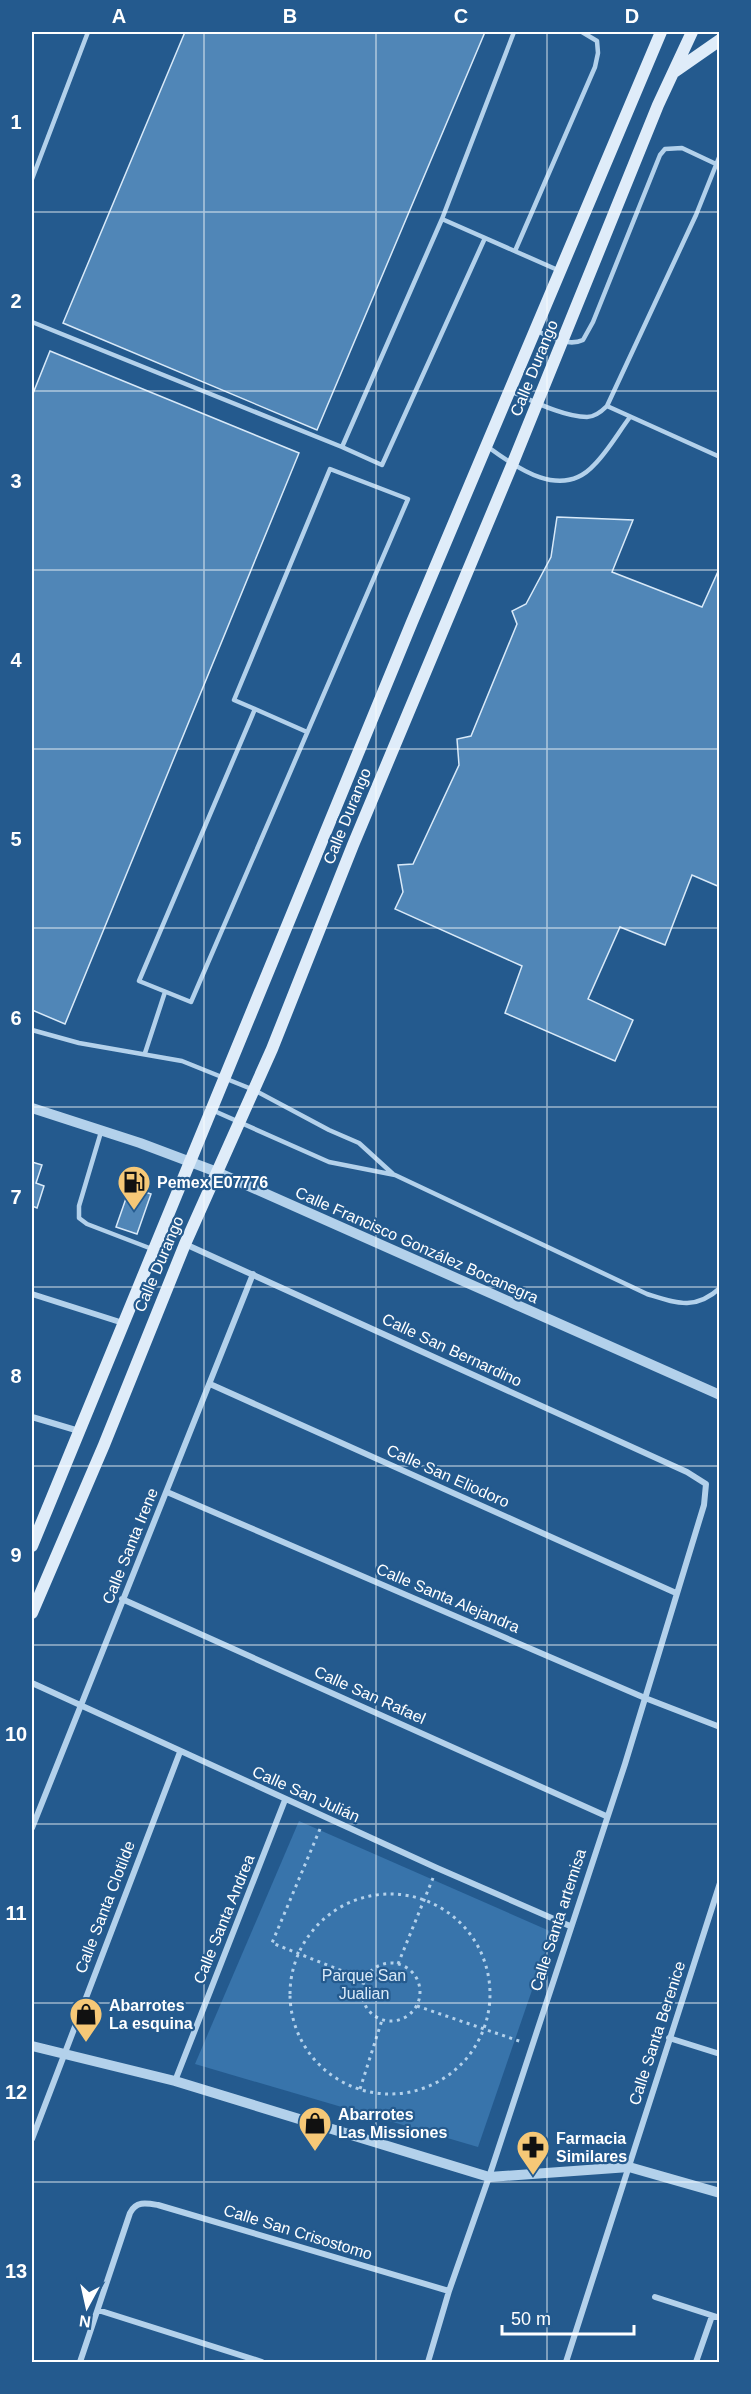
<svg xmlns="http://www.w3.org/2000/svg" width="751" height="2394" font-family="Helvetica,sans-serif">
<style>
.green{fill:#3874ab}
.building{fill:#5086b7;stroke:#d8e9f8;stroke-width:1.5}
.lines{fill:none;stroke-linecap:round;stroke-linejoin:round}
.path{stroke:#b3d1eb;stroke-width:3;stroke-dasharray:3 4.5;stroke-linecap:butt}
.service{stroke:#b3d1eb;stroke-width:4.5}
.minor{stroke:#b3d1eb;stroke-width:6}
.tertiary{stroke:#b3d1eb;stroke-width:10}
.secondary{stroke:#dfecf9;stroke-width:12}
.grid{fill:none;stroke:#fff;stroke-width:1.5;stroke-opacity:0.55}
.labels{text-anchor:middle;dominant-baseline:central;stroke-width:4.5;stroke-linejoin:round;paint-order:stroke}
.street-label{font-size:16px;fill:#fff;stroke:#245a8e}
.poi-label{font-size:16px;font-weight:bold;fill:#fff;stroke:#245a8e;text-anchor:start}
.park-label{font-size:16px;fill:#d8e9f8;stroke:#245a8e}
.neatline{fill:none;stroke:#fff;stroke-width:2}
.grid-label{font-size:20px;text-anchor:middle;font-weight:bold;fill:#fff}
</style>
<rect width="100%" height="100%" fill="#245a8e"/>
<path class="green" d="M299 1821 552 1932 478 2147 195 2064Z"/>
<path class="building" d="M185 32H485L317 430 63 323Z
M50 351 299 453 65 1024 32 1010V396Z
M557 517 633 520 612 572 702 607 720 567V887L692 875 665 945 620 927 588 999 633 1020 615 1061 505 1013 522 966 395 909 403 892 398 865 413 864 459 765 457 739 471 736 517 624 512 611 526 604 551 557Z
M32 1162 42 1165 36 1183 44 1186 37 1208 32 1206Z
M130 1187 151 1194 137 1234 116 1227Z"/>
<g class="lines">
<path class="path" d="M320 1829 272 1943 365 1980
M290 1994a100 100 0 1 1 200 0a100 100 0 1 1-200 0Z
M362 1992a29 29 0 1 1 58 0a29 29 0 1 1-58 0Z
M398 1964 433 1878
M417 2006 522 2042
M360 2089 382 2020"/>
<path class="service" d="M32 179 88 32
M442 219 560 271
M485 238 382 465 342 447 442 219 514 32
M515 251 595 67 598 53 597 41 582 32
M32 322 342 447
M537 331C551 337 568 347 583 340L593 322 660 155 665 149 682 148 716 164
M510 391C531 400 563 417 587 417 595 417 601 412 607 406L696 215 720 155
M607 406 720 457
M488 447C518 469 562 500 594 465 608 451 618 433 630 417
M330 469 408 499 191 1002 139 981 255 709 234 700Z
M255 709 307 732
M32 1030 79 1043 182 1061 254 1090 329 1130 359 1143 393 1174
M145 1053 165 992
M212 1110 329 1162 395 1175 647 1294C676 1303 695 1311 720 1288
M101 1132 79 1206V1218L87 1224 152 1249"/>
<path class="minor" d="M185 1244 687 1472 706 1484 704 1505 625 1764 489 2177 449 2291 428 2362
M32 1294 123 1323
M210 1384 676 1593
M32 1417 79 1431
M167 1492 645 1698 720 1727
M122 1599 606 1816
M32 1683 437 1868 570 1926
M32 1828 253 1274
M669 2038 720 2054
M175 2081 285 1800
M32 2139 180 1752
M655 2297 720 2318
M98 2310 262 2362
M80 2362 130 2213C136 2201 146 2203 158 2205L449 2291
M566 2362 720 1883
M696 2362 712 2316"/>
<path class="tertiary" d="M32 1108 140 1143 217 1172 720 1395
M32 2046 175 2081 489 2177 629 2167 720 2193"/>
<path class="secondary" d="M674 72 720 40
M32 1546 412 622 661 32
M32 1613 104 1445 185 1244 272 1049 353 845 512 465 658 105 692 32"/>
</g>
<path class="grid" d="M204 32V2362M376 32V2362M547 32V2362M32 212H720M32 391H720M32 570H720M32 749H720M32 928H720M32 1107H720M32 1287H720M32 1466H720M32 1645H720M32 1824H720M32 2003H720M32 2182H720"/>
<defs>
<symbol id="fuel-pin" viewBox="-11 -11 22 30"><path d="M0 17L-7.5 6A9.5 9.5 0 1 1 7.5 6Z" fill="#f6c877" stroke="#245a8e"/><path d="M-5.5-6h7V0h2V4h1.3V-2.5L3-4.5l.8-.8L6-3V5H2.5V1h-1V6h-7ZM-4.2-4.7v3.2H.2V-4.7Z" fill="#111"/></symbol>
<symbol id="shop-pin" viewBox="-11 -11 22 30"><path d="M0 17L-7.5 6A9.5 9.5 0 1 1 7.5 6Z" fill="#f6c877" stroke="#245a8e"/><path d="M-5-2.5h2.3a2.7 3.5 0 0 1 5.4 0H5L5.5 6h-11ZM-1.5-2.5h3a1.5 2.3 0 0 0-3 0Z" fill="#111"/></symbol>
<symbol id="pharmacy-pin" viewBox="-11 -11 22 30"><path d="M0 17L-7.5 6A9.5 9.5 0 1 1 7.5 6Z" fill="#f6c877" stroke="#245a8e"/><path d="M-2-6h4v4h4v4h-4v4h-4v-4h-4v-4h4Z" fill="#111"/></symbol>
</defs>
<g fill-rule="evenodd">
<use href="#fuel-pin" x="115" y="1163" width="38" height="52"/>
<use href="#shop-pin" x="67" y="1995" width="38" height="52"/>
<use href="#shop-pin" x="296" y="2104" width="38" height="52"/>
<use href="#pharmacy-pin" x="514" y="2128" width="38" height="52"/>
</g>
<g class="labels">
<g class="street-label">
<text transform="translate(534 368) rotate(-68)">Calle Durango</text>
<text transform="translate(347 816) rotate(-68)">Calle Durango</text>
<text transform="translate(417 1245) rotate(24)">Calle Francisco González Bocanegra</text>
<text transform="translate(159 1264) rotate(-67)">Calle Durango</text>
<text transform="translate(452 1350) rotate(25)">Calle San Bernardino</text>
<text transform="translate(448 1476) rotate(24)">Calle San Eliodoro</text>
<text transform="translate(130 1546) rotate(-68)">Calle Santa Irene</text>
<text transform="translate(448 1598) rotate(23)">Calle Santa Alejandra</text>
<text transform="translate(370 1695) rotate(24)">Calle San Rafael</text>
<text transform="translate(306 1794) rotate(24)">Calle San Julián</text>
<text transform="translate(105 1907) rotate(-69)">Calle Santa Clotilde</text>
<text transform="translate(224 1919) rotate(-68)">Calle Santa Andrea</text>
<text transform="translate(558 1920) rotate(-72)">Calle Santa artemisa</text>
<text transform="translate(657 2033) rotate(-72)">Calle Santa Berenice</text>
<text transform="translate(298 2232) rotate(17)">Calle San Crisostomo</text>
</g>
<g class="poi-label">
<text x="157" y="1182">Pemex E07776</text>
<text x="109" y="2005">Abarrotes<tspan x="109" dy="18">La esquina</tspan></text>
<text x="338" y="2114">Abarrotes<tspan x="338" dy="18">Las Missiones</tspan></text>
<text x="556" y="2138">Farmacia<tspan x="556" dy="18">Similares</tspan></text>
</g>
<g class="park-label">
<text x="364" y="1975">Parque San<tspan x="364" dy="18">Jualian</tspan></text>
</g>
</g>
<rect width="751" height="2394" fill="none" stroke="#245a8e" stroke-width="66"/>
<g transform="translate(87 2307) rotate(188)" stroke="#245a8e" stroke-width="4.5" paint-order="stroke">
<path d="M0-4.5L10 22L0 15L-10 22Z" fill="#ffffff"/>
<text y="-9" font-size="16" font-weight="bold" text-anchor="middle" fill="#ffffff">N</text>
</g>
<path d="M502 2325v9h132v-9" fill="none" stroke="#ffffff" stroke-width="3"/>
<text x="511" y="2325" font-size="18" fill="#ffffff" stroke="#245a8e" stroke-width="4.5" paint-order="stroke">50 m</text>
<rect x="33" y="33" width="685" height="2328" class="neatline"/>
<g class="grid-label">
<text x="119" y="23">A</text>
<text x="290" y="23">B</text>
<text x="461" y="23">C</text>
<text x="632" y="23">D</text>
<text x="16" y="129">1</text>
<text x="16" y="308">2</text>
<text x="16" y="488">3</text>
<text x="16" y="667">4</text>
<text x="16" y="846">5</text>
<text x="16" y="1025">6</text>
<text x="16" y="1204">7</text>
<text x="16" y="1383">8</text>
<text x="16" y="1562">9</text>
<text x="16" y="1741">10</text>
<text x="16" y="1920">11</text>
<text x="16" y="2099">12</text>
<text x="16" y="2278">13</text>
</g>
</svg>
